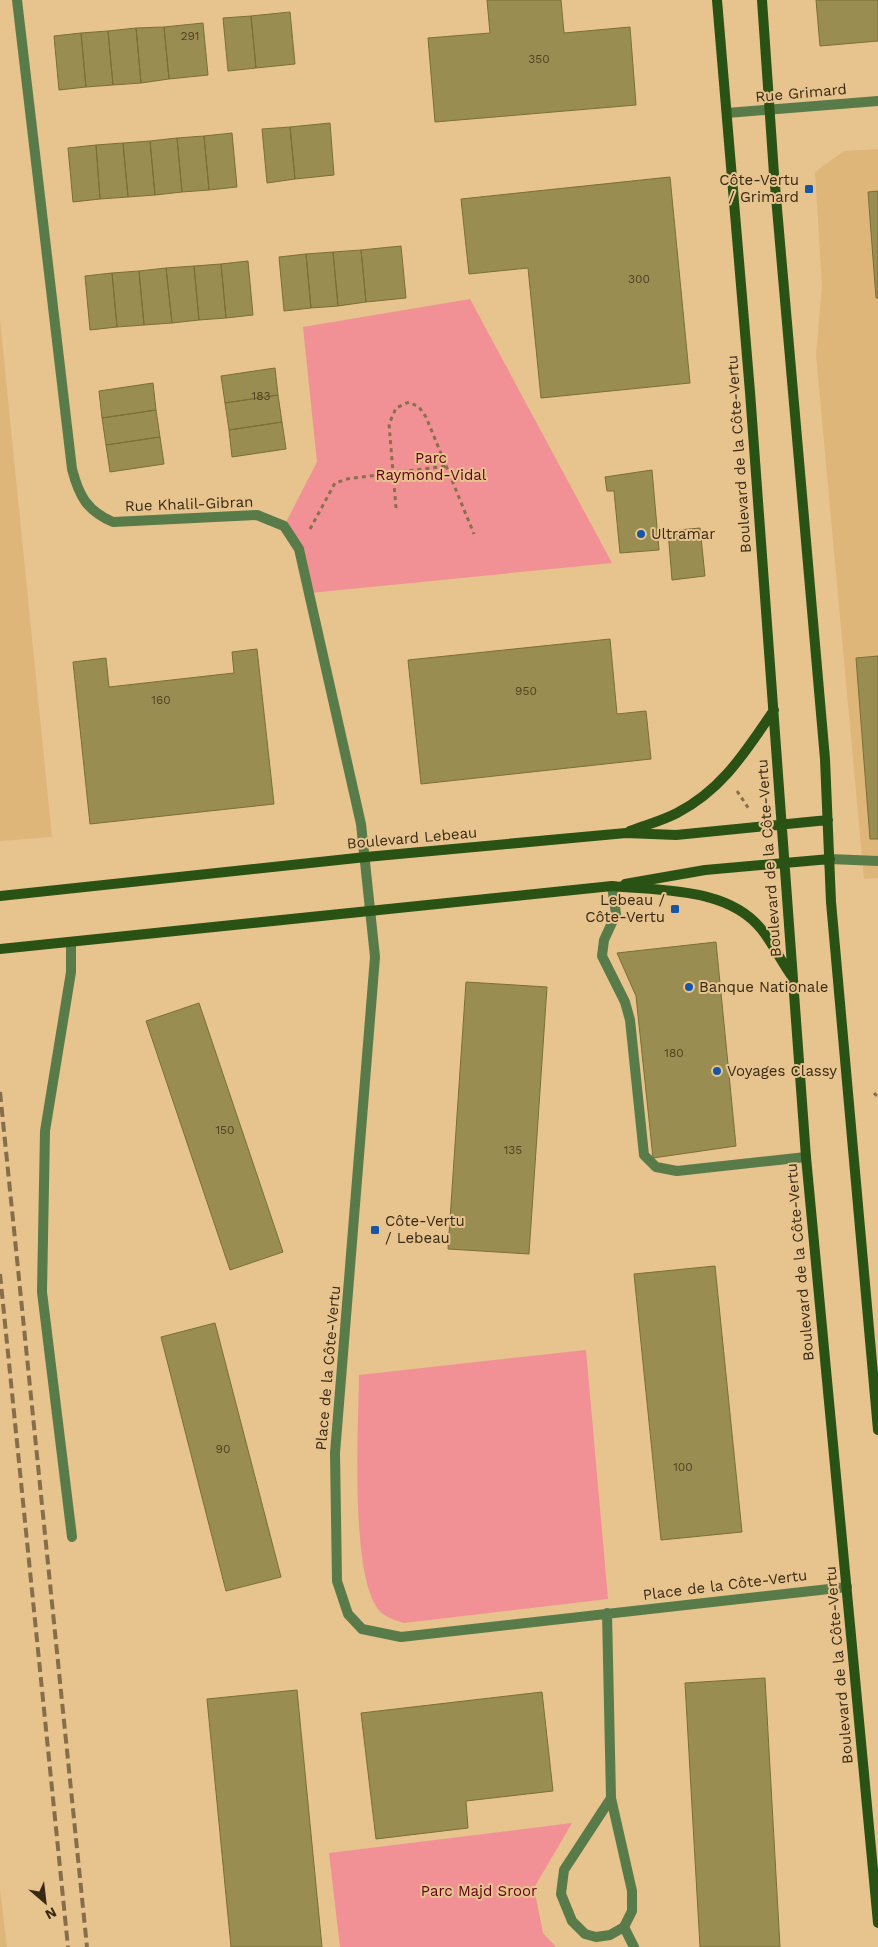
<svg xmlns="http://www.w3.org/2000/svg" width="878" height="1947" font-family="'Work Sans',sans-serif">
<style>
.built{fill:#deb67a}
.green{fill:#f19196}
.building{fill:#9a8d52;stroke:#7b6f34}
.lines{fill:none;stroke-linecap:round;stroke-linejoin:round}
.path{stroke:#88704c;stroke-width:3;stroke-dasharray:4 4;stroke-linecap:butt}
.lane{stroke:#587b49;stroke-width:10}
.street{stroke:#587b49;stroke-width:10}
.secondary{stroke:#295214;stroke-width:10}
.rail{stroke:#866e4b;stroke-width:4;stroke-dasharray:10 5;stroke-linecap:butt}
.poi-dot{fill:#1756a6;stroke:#e7c38e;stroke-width:2}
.labels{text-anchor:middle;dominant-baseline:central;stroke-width:4;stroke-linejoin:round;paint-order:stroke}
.number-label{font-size:12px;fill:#504324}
.street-label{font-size:15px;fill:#382a15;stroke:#e7c38e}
.poi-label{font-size:15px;fill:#382a15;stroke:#e7c38e;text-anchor:start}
.park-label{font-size:15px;fill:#610018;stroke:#e7c38e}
</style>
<rect width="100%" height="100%" fill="#e7c38e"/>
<path class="built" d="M878 149V878L864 879 816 355 822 286 815 172 844 151Z
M0 320 52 837 0 841Z
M0 1889 7 1947H0Z"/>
<path class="green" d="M470 299 612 563 310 593 299 549 284 526 317 462 303 327Z
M586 1350 608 1599 404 1623C397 1621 388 1618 383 1614 348 1588 359 1419 359 1375Z
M572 1823 534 1888 543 1933 556 1947H340L329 1853Z"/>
<path class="building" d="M487 0H561L564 33 630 27 636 105 435 122 428 38 490 33Z
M816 0H878V41L820 46Z
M290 12 295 64 256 68 251 16Z
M251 16 256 68 228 71 223 18Z
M203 23 208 75 169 79 164 27Z
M164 27 169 79 141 83 136 28Z
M136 28 141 83 113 85 108 31Z
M108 31 113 85 86 87 81 33Z
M81 33 86 87 59 90 54 36Z
M330 123 334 175 295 179 290 127Z
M290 127 295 179 267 183 262 129Z
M232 133 237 187 209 190 204 136Z
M204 136 209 190 182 192 177 138Z
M177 138 182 192 155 195 150 141Z
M150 141 155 195 128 197 123 143Z
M123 143 128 197 100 199 96 145Z
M96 145 100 199 73 202 68 148Z
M670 177 690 383 541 398 528 268 469 274 461 199Z
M878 191V298H876L868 192Z
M401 246 406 298 366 302 361 250Z
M361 250 366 302 338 306 333 252Z
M333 252 338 306 311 308 306 254Z
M306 254 311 308 284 311 279 257Z
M248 261 253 315 226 318 221 264Z
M221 264 226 318 199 320 194 266Z
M194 266 199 320 172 323 166 268Z
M166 268 172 323 144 325 139 271Z
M139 271 144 325 117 327 112 273Z
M112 273 117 327 90 330 85 276Z
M275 368 278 395 225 403 221 376Z
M153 383 156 410 102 418 99 391Z
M278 395 282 422 229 430 225 403Z
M156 410 160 437 106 445 102 418Z
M282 422 286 449 232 457 229 430Z
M160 437 164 464 110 472 106 445Z
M652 470 659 550 620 553 614 491H607L605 477Z
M700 528 705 576 672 580 668 531Z
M610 639 617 714 646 711 651 759 421 784 408 660Z
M257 649 274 804 90 824 73 662 106 658 109 687 234 673 232 652Z
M878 656V839H870L856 658Z
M716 942 736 1146 653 1158 636 996 617 953Z
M466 982 547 987 529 1254 448 1249Z
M199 1003 283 1252 230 1270 146 1021Z
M715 1266 742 1532 661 1540 634 1274Z
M215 1323 281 1577 226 1591 161 1337Z
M765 1678 780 1947H700L685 1683Z
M297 1690 322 1947H231L207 1699Z
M542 1692 553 1791 466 1801 468 1828 376 1839 361 1713Z"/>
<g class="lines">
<path class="path" d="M396 508 389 424 396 408 409 402 419 407 426 417 474 534
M310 529 335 483 347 479 446 466
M737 791 749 809
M874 1093 878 1097"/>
<path class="lane" d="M830 859 878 861
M612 886 616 914 604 940 602 956 625 1002 630 1020 644 1155 656 1167 677 1171 806 1157
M71 942V972L45 1131 42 1292 72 1537
M624 1927 634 1947"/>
<path class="street" d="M17 0 72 469C79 496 87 511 113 522L257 515 284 526 299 549 361 824 375 957 335 1453 337 1581 348 1614 362 1629 401 1637 847 1587
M727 113 878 101
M607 1613 611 1798 632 1891V1911L624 1927 610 1935 596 1937 585 1934 572 1921 561 1894 564 1870 611 1798"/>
<path class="secondary" d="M717 0 750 392 806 1157 878 1923
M762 0 774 174 825 759 831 902 878 1430
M630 831C645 825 662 821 677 813 723 789 745 752 774 710
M625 884 705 870 830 859
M0 896 366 857 626 833 676 835 828 820
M0 949 612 886C661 891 729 887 762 930 773 944 781 961 791 975"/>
<path class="rail" d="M0 1092 87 1947
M0 1274 68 1947"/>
</g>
<g class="poi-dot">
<rect x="804" y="184" width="10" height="10" rx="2.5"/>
<circle cx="641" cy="534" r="5"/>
<rect x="670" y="904" width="10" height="10" rx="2.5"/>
<circle cx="689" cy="987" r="5"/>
<circle cx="717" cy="1071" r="5"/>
<rect x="370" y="1225" width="10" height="10" rx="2.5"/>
</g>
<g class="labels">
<g class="number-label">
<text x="190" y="36">291</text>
<text x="539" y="59">350</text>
<text x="639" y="279">300</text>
<text x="261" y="396">183</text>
<text x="526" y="691">950</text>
<text x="161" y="700">160</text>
<text x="674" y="1053">180</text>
<text x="225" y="1130">150</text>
<text x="513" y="1150">135</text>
<text x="223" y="1449">90</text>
<text x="683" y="1467">100</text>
</g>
<g class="street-label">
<text transform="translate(801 93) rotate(-5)">Rue Grimard</text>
<text transform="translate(739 454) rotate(-94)">Boulevard de la Côte-Vertu</text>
<text transform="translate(189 504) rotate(-2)">Rue Khalil-Gibran</text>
<text transform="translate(412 838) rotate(-5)">Boulevard Lebeau</text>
<text transform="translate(769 858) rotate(-94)">Boulevard de la Côte-Vertu</text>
<text transform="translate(800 1262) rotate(-95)">Boulevard de la Côte-Vertu</text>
<text transform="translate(328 1368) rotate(-85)">Place de la Côte-Vertu</text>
<text transform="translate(725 1585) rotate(-7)">Place de la Côte-Vertu</text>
<text transform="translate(839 1665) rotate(-95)">Boulevard de la Côte-Vertu</text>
</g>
<g class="poi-label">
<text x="799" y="180" text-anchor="end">Côte-Vertu<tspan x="799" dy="17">/ Grimard</tspan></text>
<text x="651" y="534">Ultramar</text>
<text x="665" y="900" text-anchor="end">Lebeau /<tspan x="665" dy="17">Côte-Vertu</tspan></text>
<text x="699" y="987">Banque Nationale</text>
<text x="727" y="1071">Voyages Classy</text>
<text x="385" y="1221">Côte-Vertu<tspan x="385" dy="17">/ Lebeau</tspan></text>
</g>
<g class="park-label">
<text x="431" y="458">Parc<tspan x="431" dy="17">Raymond-Vidal</tspan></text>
<text x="479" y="1891">Parc Majd Sroor</text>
</g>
</g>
<g transform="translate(45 1902) rotate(152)" stroke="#e7c38e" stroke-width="4" paint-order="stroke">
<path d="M0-4L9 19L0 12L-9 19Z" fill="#382a15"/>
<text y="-8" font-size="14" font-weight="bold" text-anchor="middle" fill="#382a15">N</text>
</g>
</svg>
